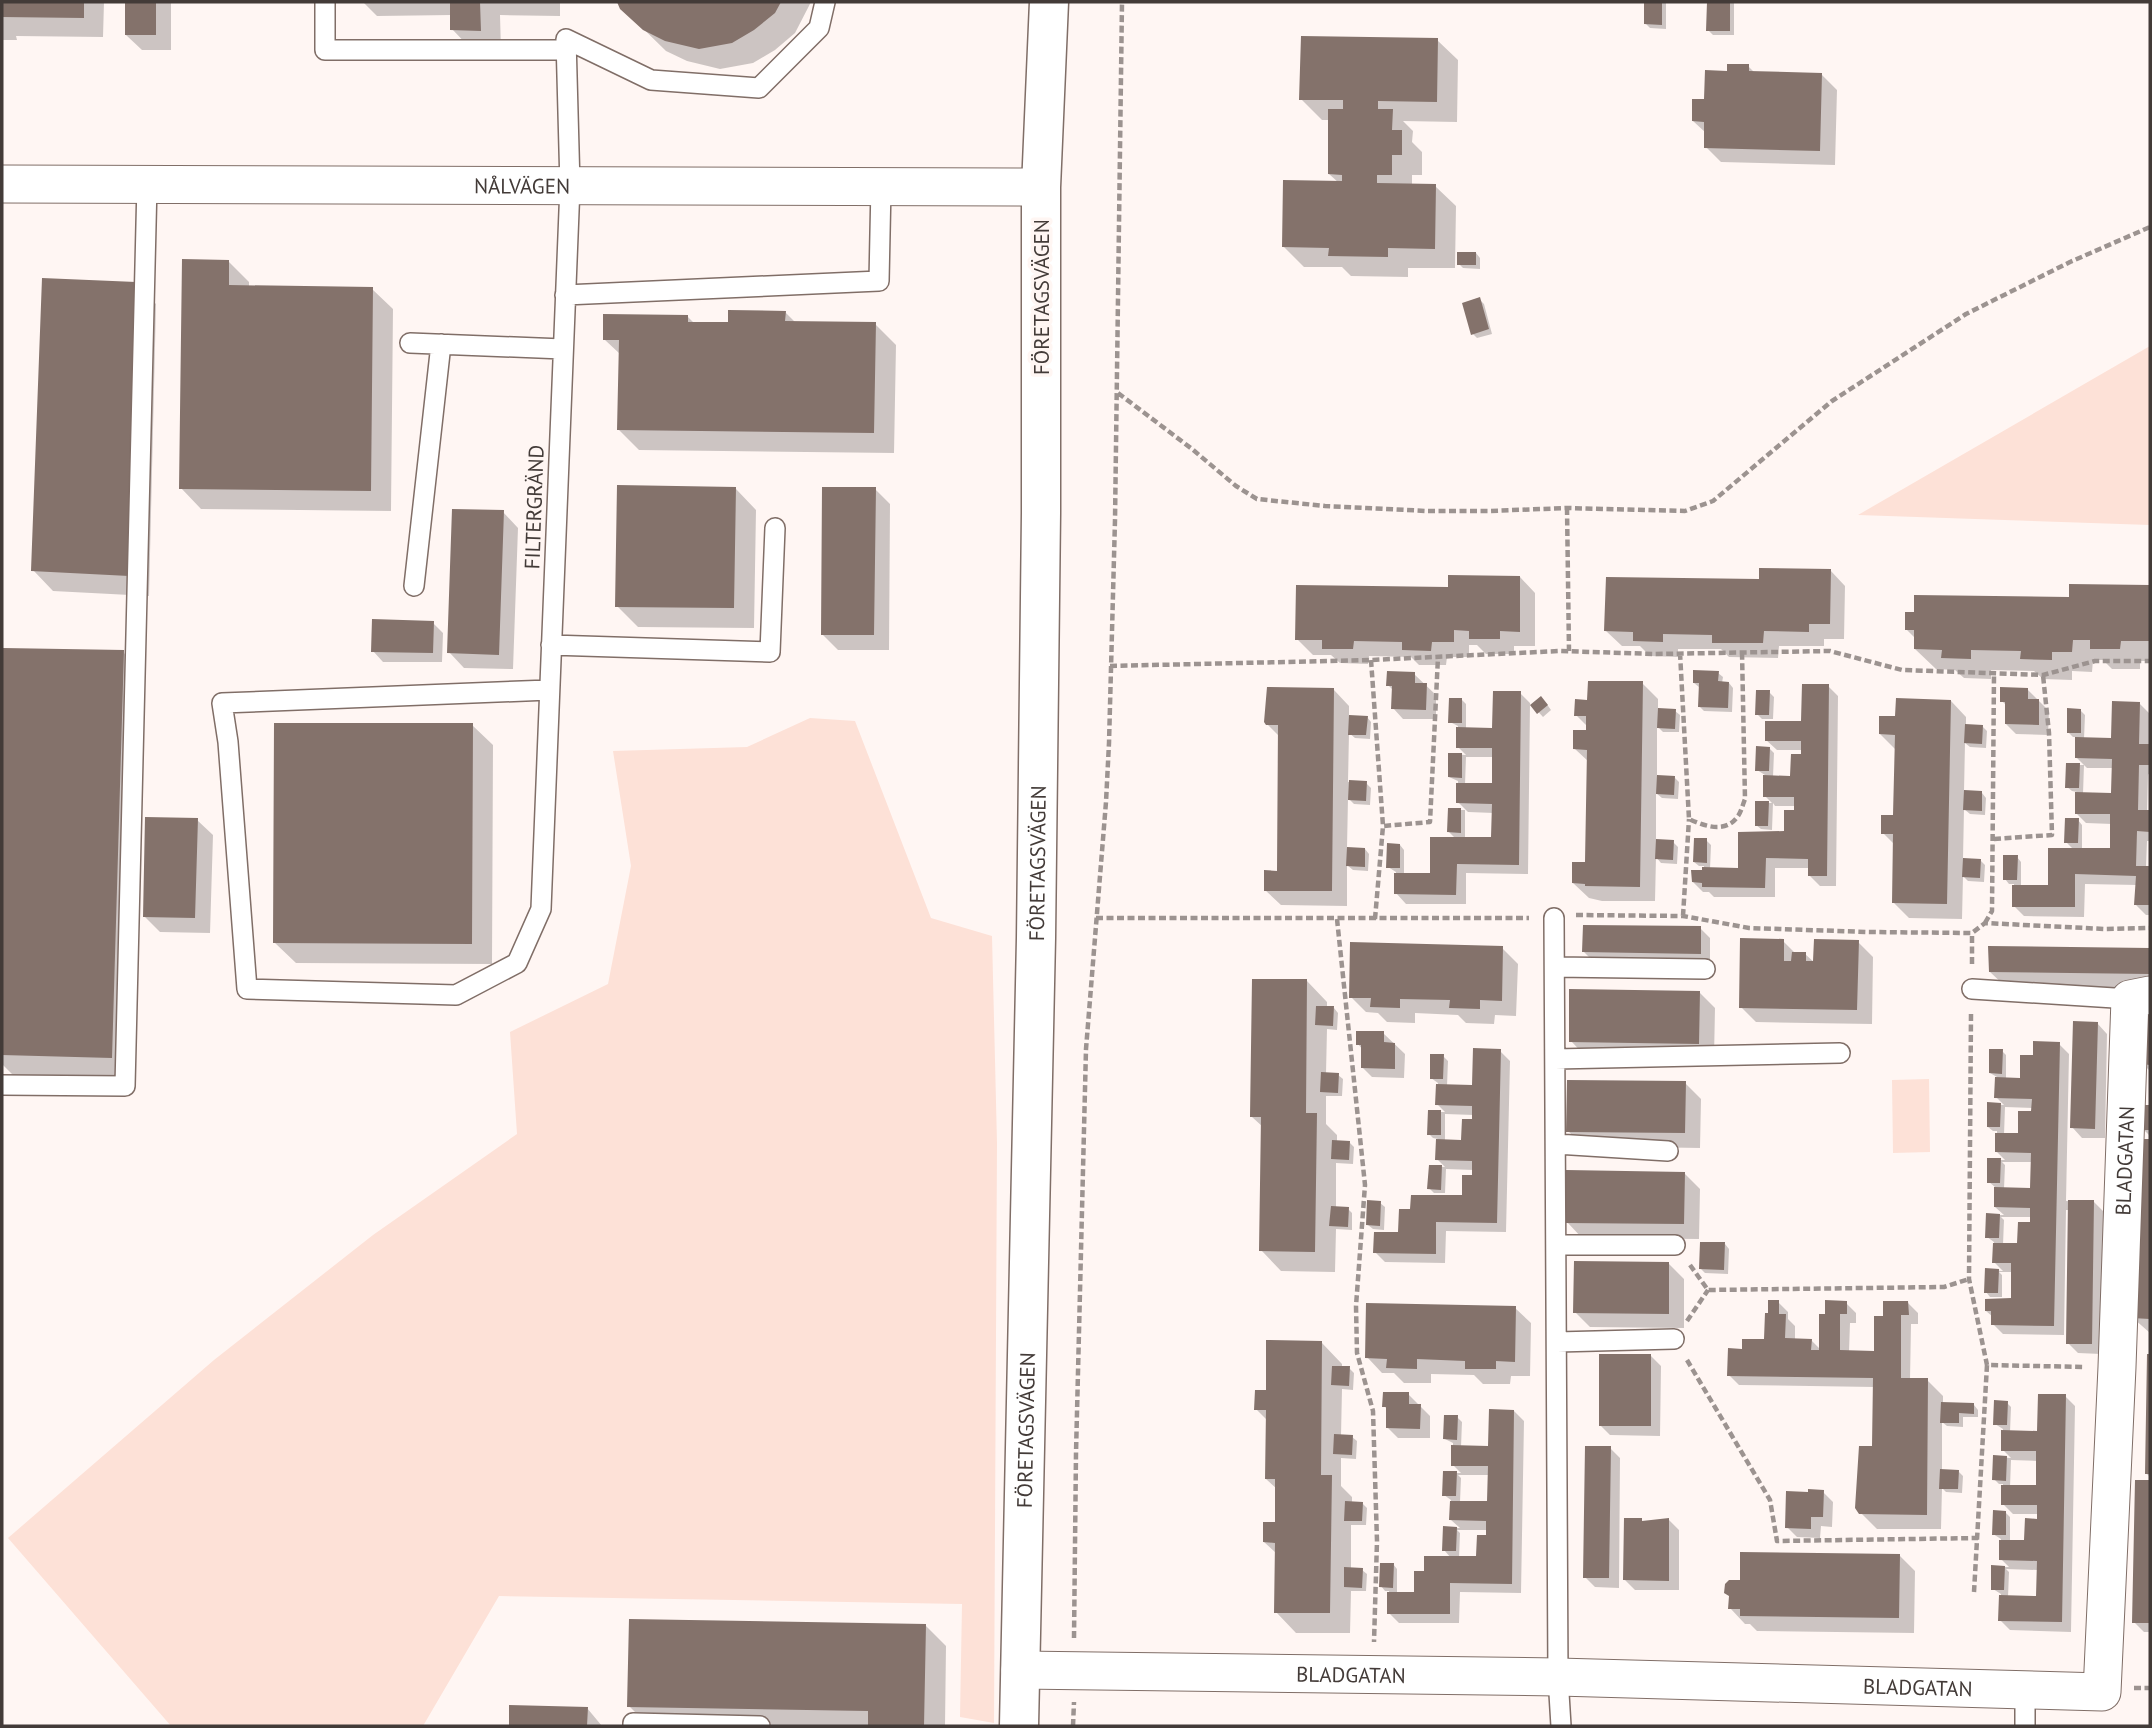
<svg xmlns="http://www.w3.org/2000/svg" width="2152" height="1728" font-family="'PT Sans',sans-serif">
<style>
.green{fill:#fde1d7}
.shadow{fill:#0003;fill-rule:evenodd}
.building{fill:#84726b}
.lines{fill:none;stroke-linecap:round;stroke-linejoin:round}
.service-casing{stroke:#806e67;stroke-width:22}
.minor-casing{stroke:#806e67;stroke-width:39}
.tertiary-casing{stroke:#806e67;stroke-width:41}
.path{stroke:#9c9390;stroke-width:4.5;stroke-dasharray:7 3.5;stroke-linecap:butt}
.service{stroke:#fff;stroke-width:19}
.minor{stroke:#fff;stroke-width:37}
.tertiary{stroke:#fff;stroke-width:38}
.labels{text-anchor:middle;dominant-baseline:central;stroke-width:7;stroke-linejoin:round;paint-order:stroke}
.street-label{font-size:21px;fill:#433b38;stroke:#fff6f3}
</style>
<rect width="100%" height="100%" fill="#fff6f3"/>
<path class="green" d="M2150 346V525L1858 515Z
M810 718 855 721 931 918 992 936 997 1143 994 1723 960 1717 962 1604 499 1596 423 1726H171L8 1538 214 1360 373 1235 517 1134 510 1032 608 984 631 866 613 751 747 747Z
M1929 1079 1930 1152 1893 1153 1892 1080Z"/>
<path class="shadow" d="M2 2H104L103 37 16 36 17 40H2Z
M126 2H171V50H142L126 35Z
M363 2H560V16L500 15 501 51 472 50 452 29V15L377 16Z
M619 2H811L795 33 775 50 753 63 720 69 687 61 666 51 622 8Z
M1646 2H1666V29L1650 28 1646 24Z
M1708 2H1734V35H1713L1708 30Z
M1437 40 1458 60 1457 122 1403 121 1413 131 1412 142 1422 152V175H1412V185L1435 186 1456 206 1455 268H1408V277L1351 276 1342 267H1304L1283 246 1339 183 1329 174 1330 120H1322L1301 99Z
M1748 66 1755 73 1822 75 1837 90 1835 165 1721 162 1706 147V133L1693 121 1729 73Z
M1476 253 1480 258V269L1463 268 1459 264Z
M228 261 249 282V287L372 289 393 309 391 511 201 509 181 488Z
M136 284 156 304 149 596 53 591 33 570Z
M1479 299 1484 304 1492 334 1477 338 1473 334Z
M785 312 796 323 875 324 896 345 894 453 639 450 619 430 620 354 605 340 687 316 694 323 730 324Z
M736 489 756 510 754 628 638 627 617 606Z
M875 489 890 504 889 650H838L822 634Z
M503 512 518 528 513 669 464 668 449 652Z
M1830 570 1845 586 1844 639H1824V646H1779L1778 658 1729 657 1721 649H1678V657L1650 656 1640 646H1622L1606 631 1760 581Z
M1520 577 1535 593V646H1514V654H1486L1477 645H1469V657H1447L1446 665H1419L1411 657 1369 656 1368 664 1340 663 1331 655H1313L1297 639 1450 589Z
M2071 586 2150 587V661H2140V669H2112L2103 660H2093L2092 672 2072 671V680L2043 679 2034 671 1991 670V679L1964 678 1955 670 1936 669 1915 649V638L1906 629 2071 599Z
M433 623 443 633 442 662H383L373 651Z
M5 650 123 652 143 673 132 1078 13 1075 2 1064V745Z
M1718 673 1723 677 1722 683H1729L1733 688 1732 712 1704 711 1699 706V687L1694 683Z
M1414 674 1436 695V719H1403L1393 708 1394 691 1388 685Z
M1642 683 1658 699V710L1675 711 1680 715 1679 732H1663L1657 726V776L1674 777 1679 782 1678 799 1662 798 1656 793V841L1673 842 1678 847 1677 864 1661 863 1656 857 1655 901H1602L1589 898 1573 883 1587 864 1589 762 1575 749 1588 732V727L1576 715 1589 702Z
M1828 686 1838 696 1836 886H1820L1810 876V868H1775V897H1714L1709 892H1703L1693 882 1704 872V866H1699L1694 862 1706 840 1711 845 1710 869 1739 870 1786 833 1796 812V806H1775L1773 803 1772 830 1761 829 1756 825 1757 803H1772L1765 796V775L1757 770 1769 748 1774 753 1773 777H1792L1802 755V750H1777L1766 740 1803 723Z
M2027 689 2049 711 2048 735 2016 734 2006 724 2007 706 2002 701Z
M1334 690 1349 706V717H1367L1371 722 1370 739 1355 738 1349 733 1348 782 1366 783 1371 788 1370 805 1354 804 1348 798 1347 848 1365 849 1369 854 1368 871 1353 870 1347 865V906L1281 905 1265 890 1278 872 1280 737 1267 724Z
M1769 692 1774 697 1773 719H1762L1757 714Z
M1520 693 1530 703 1528 874 1466 873V904H1406L1396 893V872L1388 867 1400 845 1404 850V875H1431L1456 839 1449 832 1450 810H1465V839H1493L1494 813 1468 812 1458 802V781L1449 777 1450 754 1466 755 1458 747V726L1450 722 1462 700 1466 704V729H1494ZM1466 757H1494V785H1465Z
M1951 701 1966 717V726H1982L1987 731 1986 748 1970 747 1965 743 1964 792 1982 793 1986 798 1985 815 1970 814 1964 809 1963 859 1980 860 1985 865 1984 882 1968 881 1963 876 1962 919 1909 918 1894 903 1895 845 1883 833 1895 817 1896 750 1880 734 1897 718Z
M1546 703 1551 710 1543 717 1532 705Z
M2139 703 2149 713 2150 775 2148 774 2147 812H2150V841H2147L2146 868H2150V915H2146L2136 905 2137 885 2085 884 2084 917 2024 916 2014 906V884H2009L2005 879 2017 857 2021 862V887H2050L2074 850 2066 842 2078 820 2082 825V850H2111L2112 824 2086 823 2076 813 2077 792 2072 791 2067 787 2068 765H2084L2083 794 2113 795V768H2087L2077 758V737H2073L2068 732 2080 710 2085 715 2084 739 2113 740Z
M472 725 493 745 492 964 296 963 275 943Z
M197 820 213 835 210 933 160 932 144 916Z
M1700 928 1710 938V963L1594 962 1584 952Z
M1783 941 1796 954H1805L1815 963 1858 942 1873 957 1872 1024 1756 1022 1741 1007Z
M1502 948 1518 964 1516 1016 1495 1015 1494 1024 1466 1023 1458 1015 1415 1013V1023L1387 1022 1378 1013 1366 1012 1351 997Z
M1990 948 2150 949V989L2006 987 1990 972Z
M1307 981 1327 1002V1008H1334L1338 1013 1337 1030 1327 1029 1326 1074 1338 1075 1343 1079 1342 1096H1326V1124L1337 1135V1142H1349L1354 1147 1353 1164 1336 1163V1208L1348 1209 1352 1213V1230L1336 1229 1335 1272 1281 1271 1261 1250 1263 1127 1252 1117Z
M1699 992 1715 1008 1714 1058 1586 1057 1571 1041Z
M2145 1015H2150V1071L2143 1064Z
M2097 1023 2107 1034 2105 1138H2082L2072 1127Z
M1383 1033 1405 1054 1404 1078 1372 1077 1362 1067 1363 1050 1358 1044Z
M2059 1044 2069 1054 2066 1201 2094 1202 2104 1212 2101 1354 2078 1353 2068 1343 2069 1210H2066L2064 1335 2003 1334 1993 1324V1317L1986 1311 2002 1300V1297H1990L1986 1292V1270L2003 1271 1994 1262V1242L1987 1237 1988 1215H2004L1995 1207V1187L1989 1182V1160H2005L1997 1152V1131H1993L1988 1127 1989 1104 2004 1105 1996 1097 1997 1077 1990 1073 2002 1051 2006 1055V1079L2021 1080 2034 1057ZM2005 1107 2033 1108V1113L2020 1135H2004ZM2002 1162H2033L2032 1189H2004L2005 1165ZM2001 1217H2031V1224L2019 1245H2003L2004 1220ZM1999 1272H2013L2012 1300H2002V1275Z
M1500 1051 1510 1061 1506 1232 1446 1231 1445 1263 1385 1262 1375 1252 1400 1234 1412 1211 1463 1197 1474 1177V1170L1446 1169 1445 1193H1434L1429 1188 1430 1166 1445 1167 1437 1159 1438 1139 1433 1138 1429 1134 1430 1112H1445L1437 1104 1438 1083 1431 1078 1443 1056 1448 1061 1447 1086H1474ZM1445 1114 1474 1115 1473 1121 1463 1142 1445 1141Z
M1685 1083 1701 1099 1700 1148 1584 1146 1568 1131Z
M2144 1106H2150V1136L2144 1130Z
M2137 1141H2150V1333L2133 1318Z
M1684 1173 1700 1189 1699 1239 1582 1238 1567 1222Z
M1380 1203 1385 1207 1384 1230 1373 1229 1368 1225Z
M1725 1244 1729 1249 1728 1274 1705 1273 1700 1268Z
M1669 1264 1684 1279V1328L1590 1327 1575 1312Z
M1778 1302 1788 1312V1319L1795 1326V1340H1811L1821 1350 1826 1316 1846 1303 1856 1313V1323H1850L1849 1352H1875L1885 1318 1908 1303 1918 1313V1324H1911L1910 1380H1927L1943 1396V1404L1974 1405 1978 1410V1417H1963V1427L1947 1426 1942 1422V1471H1958L1963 1476 1962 1493 1946 1492 1942 1488 1941 1529H1877L1861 1513 1874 1448V1387L1739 1385 1729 1375 1744 1351 1766 1341 1769 1315Z
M1515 1308 1531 1323 1530 1376H1511L1510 1384H1483L1474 1375 1431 1374V1383H1404L1394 1373H1382L1367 1357Z
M1322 1343 1342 1364V1368H1349L1354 1373 1353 1390 1342 1389 1341 1436 1352 1437 1357 1441 1356 1459 1341 1458V1486L1352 1497V1503H1362L1367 1508 1366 1525H1351V1569L1362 1570 1367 1574 1366 1591H1351L1350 1633H1296L1276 1612V1553L1264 1542 1277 1524V1489L1266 1479 1267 1420 1256 1409 1268 1392Z
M1651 1356 1661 1366 1660 1436 1610 1435 1600 1425Z
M2149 1356H2150V1477L2147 1474Z
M1408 1394 1430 1416V1438H1398L1388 1428V1410L1384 1406Z
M2065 1396 2075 1406 2071 1632 2010 1630 2000 1620 2001 1594 1993 1589V1567H2009L2001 1559V1539L1993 1534 2005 1512 2010 1517V1542H2026L2039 1520V1514H2013L2003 1504V1484H1999L1994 1479 1995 1457 2011 1458 2003 1450V1429L1995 1424 2007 1403 2011 1407 2010 1432 2039 1433ZM2011 1460 2038 1461V1487H2010ZM2006 1569 2038 1570V1598L2008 1597 2009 1572Z
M1514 1411 1524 1421 1521 1593 1460 1592 1459 1623H1399L1389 1613V1591H1385L1381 1586 1393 1564 1397 1569V1594H1416L1426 1573 1451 1558 1444 1550V1528H1460L1451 1520V1500L1444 1495 1445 1473H1461L1453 1465V1443L1445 1439 1457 1417 1462 1422 1461 1447H1490ZM1458 1475H1489L1488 1503 1460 1502 1461 1478ZM1457 1530H1487V1537L1478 1557 1459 1558 1460 1533Z
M1610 1448 1620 1458 1619 1588 1595 1587 1585 1577Z
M2136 1482H2150V1632H2144L2134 1622Z
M1823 1492 1833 1502 1832 1527 1821 1526 1820 1538 1797 1537 1787 1527Z
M1641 1520 1644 1522 1669 1520 1679 1530V1590H1635L1625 1580Z
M1900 1556 1915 1571 1914 1633 1757 1631 1750 1624H1745L1730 1608 1741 1581Z
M925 1625 946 1646 945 1726H649L629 1706Z
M511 1707 587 1708 602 1726H511Z"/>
<path class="building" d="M2 2H84V18L2 17Z
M125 2H156V35H125Z
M450 2H480L481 31 450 30Z
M617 2H781L775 13 754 30 732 43 699 49 665 41 643 30 620 9Z
M1644 2H1662V25L1644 24Z
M1707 2H1730V31H1706Z
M1301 36 1438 38 1437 102 1378 101V109H1393L1392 130H1402V155H1392V175H1377V183L1436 184 1435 249 1388 248V257L1328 256 1329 248 1282 247 1283 180 1342 181V175L1328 174V109H1343V100H1299Z
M1727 64H1749V71L1822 73 1820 151 1704 148V122L1692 121V99H1704L1705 70 1727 71Z
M1457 252H1476V265H1457Z
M182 259 229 260V285L373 287 371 491 179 489Z
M42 278 136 282 129 576 31 571Z
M1480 297 1489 329 1471 335 1462 303Z
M728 310 786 311 785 321 876 322 874 433 617 430 619 340H603V314L688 315V322H728Z
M617 485 736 487 734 608 615 607Z
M822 487H876L874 635H821Z
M452 509 504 510 499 655 447 653Z
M1759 568 1831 569 1830 624H1809V632L1764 631 1763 643H1712V635L1663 634V642L1633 641V632L1604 631 1606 577 1759 579Z
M1448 575 1520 576V632L1500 631V639H1469V631L1454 630V642H1432L1431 651 1402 650V642L1354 641 1353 649H1322V640H1295L1296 585 1448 587Z
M2069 584 2150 585V641H2121L2120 649H2090V640H2073L2072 652H2052V660L2020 659 2021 651 1971 650V659L1941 658 1942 650 1914 649V630H1905V612H1914V595L2069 597Z
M372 619 434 621 433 653 371 652Z
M3 648 124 650 112 1058 2 1055Z
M1693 670 1719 671 1718 681 1729 682 1728 708 1698 707 1699 683H1693Z
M1387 671 1415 672V683H1427L1426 710 1391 709 1392 686H1386Z
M1588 681H1643L1640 887 1585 886V884L1572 883V862H1585L1587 750 1573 749V730H1586V716H1574L1575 699 1587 700Z
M1802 684H1829L1827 876H1808V859L1766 858 1765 888 1702 887V883L1692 882 1691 870H1702V867L1738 868V832L1784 831V810H1794V797H1763V775L1790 776 1791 754H1801V741H1765V721H1801Z
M1267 687 1334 688 1332 891H1264V870L1277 871 1278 725H1266L1264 722Z
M2000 687 2028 688V699H2039V725L2005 724V702H2000Z
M1756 690H1770L1769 715H1755Z
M1493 691H1521L1519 865 1457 864 1456 895 1394 894V873H1430V837H1491L1492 804 1456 803V783H1492V748H1456V727L1492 728Z
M1541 696 1548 705 1537 714 1530 705Z
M1449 698H1462V723H1448Z
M1896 698 1951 700 1947 904 1892 903 1893 834H1881V815H1893L1895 735 1879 734V716H1895Z
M2112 701 2140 702 2139 744H2150V765H2139L2138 810H2150V832L2137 831 2136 866H2150V905H2134L2136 876 2075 874V907H2012V885H2048V848H2110V814H2075V792L2111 793 2112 759 2075 758V737L2111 738Z
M1658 708 1676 709 1675 729 1657 728Z
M2067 708 2081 709V733H2067Z
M1349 715 1368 716 1366 735H1348Z
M274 723H473L472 944 273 943Z
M1965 724 1983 725 1982 744 1964 743Z
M1756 746 1770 747 1769 771H1755Z
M1448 753H1462V778L1448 777Z
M2066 763H2080L2079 788H2065Z
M1657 775 1675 776 1674 795 1656 794Z
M1349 780 1367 781 1366 801 1348 800Z
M1964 790 1982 791V811L1963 810Z
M1755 801H1769L1768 826H1755Z
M1448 808H1461V833L1447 832Z
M145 817 198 818 195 918 143 917Z
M2065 818H2079L2078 843H2064Z
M1694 838H1707V863L1693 862Z
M1656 839 1674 840 1673 860 1655 859Z
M1387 843 1400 844V868H1386Z
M1347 847 1365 848V867L1346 866Z
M2003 855H2018L2017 880H2003Z
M1963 858 1981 859 1980 878 1962 877Z
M1583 925 1701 926V954L1582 952Z
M1740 938 1784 939V961H1791L1792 952H1806V961H1813L1814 939 1859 940 1857 1010 1739 1008Z
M1350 942 1503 946 1502 1001 1480 1000V1009L1449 1008 1450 1000 1400 999V1008L1370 1007 1371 998H1349Z
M1988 946 2150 948V974L1989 972Z
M1252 979H1307L1306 1113H1317L1315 1252 1259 1251 1261 1117H1250Z
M1569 989 1700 991 1699 1044 1569 1042Z
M1316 1006H1334L1333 1026 1315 1025Z
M2143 1013 2150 1014V1065L2141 1064Z
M2073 1021 2098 1022 2095 1129 2070 1128Z
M1356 1031H1384V1042L1395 1043V1069L1361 1068V1045H1356Z
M2033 1041 2060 1042 2054 1326 1991 1325V1311H1985V1299L2011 1298V1263H1992L1993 1243H2017L2018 1222H2030V1208L1994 1207V1187L2030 1188 2031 1153 1995 1152V1133H2018V1111H2031L2032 1099 1994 1098 1995 1077 2020 1078V1055H2033Z
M1473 1048 1501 1049 1497 1223 1436 1222V1254L1373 1253 1374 1232H1398L1399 1209H1410L1411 1195H1462V1175H1472V1161L1435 1160 1436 1139 1461 1140 1462 1119H1472V1106L1435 1105 1436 1084 1472 1085Z
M1989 1049H2003L2002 1074 1989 1073Z
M1430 1054H1444L1443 1079H1430Z
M1321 1072 1339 1073 1338 1093 1320 1092Z
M1567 1080 1686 1081 1685 1133 1566 1132Z
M1987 1102 2001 1103 2000 1127H1987Z
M2142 1105H2150V1130H2142Z
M1428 1110H1441V1135H1427Z
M2135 1139H2150V1319L2132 1318Z
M1332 1140 1350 1141 1349 1160 1331 1159Z
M1987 1158H2001L2000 1183H1987Z
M1429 1165H1442L1441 1190 1427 1189Z
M1566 1170 1685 1172 1684 1224 1565 1223Z
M1367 1200 1381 1201 1380 1226 1366 1225Z
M2068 1200H2094L2092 1344H2066Z
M1331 1206 1349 1207 1348 1227 1329 1226Z
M1986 1213 2000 1214 1999 1238H1985Z
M1700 1242H1725L1724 1270 1699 1269Z
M1574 1261 1669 1262V1314L1573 1313Z
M1985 1268 1999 1269 1998 1293H1984Z
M1768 1300H1779V1314H1786L1785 1338 1812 1339 1811 1350H1819V1314H1825V1300L1847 1301V1314H1840V1350L1874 1351V1316H1883V1301H1908L1909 1315H1901V1378H1928L1927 1515 1859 1514 1855 1508 1859 1446H1872L1873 1378 1727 1376 1728 1348 1742 1349V1339H1764L1765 1313H1768Z
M1366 1303 1516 1306 1515 1362 1496 1361V1369H1465V1361L1417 1359V1369L1386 1368 1387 1359 1365 1358Z
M1266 1340 1322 1341 1321 1475H1332L1330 1613H1274L1275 1543 1263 1542V1522H1275V1479H1265L1266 1410H1254L1255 1390H1266Z
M1599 1354H1651V1426H1599Z
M2147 1354H2150V1474H2145Z
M1332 1366H1350L1349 1386 1331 1385Z
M1383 1392H1409V1404H1421L1420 1429 1386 1428V1407H1382Z
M2038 1394H2066L2062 1622 1998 1621 1999 1595 2036 1596 2037 1561 1999 1560V1540H2024L2025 1518 2037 1519V1505H2001V1485H2036V1451H2001V1430L2037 1431Z
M1994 1400 2008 1401 2007 1425H1993Z
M1941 1402 1974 1403V1414L1959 1413V1423H1940Z
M1489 1409 1514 1410 1512 1584 1450 1583V1614H1387V1592H1414V1571H1424V1556H1476L1477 1535H1486V1521L1449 1520 1450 1501H1487L1488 1466H1451V1445L1488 1446Z
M1444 1415H1458L1457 1440 1443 1439Z
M1334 1434 1353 1435 1352 1455 1333 1454Z
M1585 1446H1611L1609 1578H1583Z
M1993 1455 2007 1456 2006 1481 1992 1480Z
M1940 1469 1959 1470 1958 1489H1939Z
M1443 1471H1457L1456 1496H1442Z
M2135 1480H2150V1623H2132Z
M1808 1489 1824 1490 1823 1517H1811V1529L1785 1528 1786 1491 1808 1492Z
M1345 1501 1363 1502 1362 1521H1344Z
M1993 1510 2006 1511V1535H1992Z
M1624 1518H1642V1521L1669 1518V1581L1623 1580Z
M1443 1526 1457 1527 1456 1551H1442Z
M1740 1552 1900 1554 1899 1618 1740 1616V1609H1728L1729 1596 1724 1593 1725 1584 1729 1580H1740Z
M1380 1563H1394L1393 1588 1379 1587Z
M1991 1565 2005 1566 2004 1590H1991Z
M1344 1567 1363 1568 1362 1588 1344 1587Z
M629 1619 926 1624 924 1726H868V1711L627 1707Z
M509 1705 588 1707 587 1726H509Z"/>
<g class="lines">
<defs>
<path id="service" d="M325 2V50H566
M565 295 879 281 881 186
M410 343 563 349
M414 586 441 344
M551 645 770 652 775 528
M549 690 222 703 228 742 247 989 456 995 517 963 541 909 570 186 566 39 651 80 759 88 819 28 825 2
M1554 918 1558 1677 1561 1726
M1555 967 1705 969
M1972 989 2130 999
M1555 1059 1840 1053
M2 1085 125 1086 147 184
M1556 1144 1668 1151
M1556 1245H1675
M1557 1342 1674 1339
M2025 1689V1726
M633 1726V1723L760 1726"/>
<g id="minor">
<path id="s1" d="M2 184 1041 187"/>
<path id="s2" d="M1020 1670 1558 1677 2102 1692 2117 1367 2130 999 2150 995"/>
</g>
<g id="tertiary">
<path id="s3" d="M1019 1726 1036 938 1041 513V187L1049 2"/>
</g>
</defs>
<use href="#service" class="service-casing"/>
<use href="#minor" class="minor-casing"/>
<use href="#tertiary" class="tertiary-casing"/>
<path class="path" d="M1118 393 1192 449 1236 486 1257 499 1325 506 1427 511H1489L1567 508 1685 511 1713 501 1832 401 1966 314 2070 262 2150 227
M1567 508 1569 651
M1680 653 1689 819C1704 826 1726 834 1738 816 1741 812 1743 804 1745 799L1742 652
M1371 660 1383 826
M1110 666 1371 660 1560 651 1655 654 1830 651 1902 670 2043 675 2095 661H2150
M1994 839 2052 835 2049 733 2043 675
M1576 915 1683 916 1749 928 1868 932 1972 933 1985 923 2105 929 2150 928
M1683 916 1689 819
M1096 918H1529
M1337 919 1365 1185 1356 1306 1357 1353 1373 1411 1377 1541 1374 1642
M1375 919 1383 826 1430 822 1438 657
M1985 923 1992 911 1994 674
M1972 964V933
M1971 1014 1969 1279 1987 1365 2085 1367
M1690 1265 1708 1290 1944 1287 1969 1279
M1687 1321 1708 1290
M1687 1360 1770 1500 1777 1541 1978 1538
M1974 1592 1987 1365
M1074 1638 1076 1453 1086 1049 1106 802 1109 743 1115 520 1122 2
M2134 1688H2150
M1073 1726 1074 1702"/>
<use href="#service" class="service"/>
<use href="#minor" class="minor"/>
<use href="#tertiary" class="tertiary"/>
</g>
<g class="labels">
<g class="street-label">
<text stroke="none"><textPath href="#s1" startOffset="520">NÅLVÄGEN</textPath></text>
<text transform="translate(1041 297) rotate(-90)">FÖRETAGSVÄGEN</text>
<text transform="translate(534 507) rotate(-88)">FILTERGRÄND</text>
<text stroke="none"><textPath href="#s3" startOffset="863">FÖRETAGSVÄGEN</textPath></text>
<text stroke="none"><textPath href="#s2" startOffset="1614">BLADGATAN</textPath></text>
<text stroke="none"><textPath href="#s3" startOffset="296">FÖRETAGSVÄGEN</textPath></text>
<text stroke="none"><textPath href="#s2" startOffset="331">BLADGATAN</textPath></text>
<text stroke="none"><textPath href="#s2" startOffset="898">BLADGATAN</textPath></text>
</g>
</g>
<rect width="2152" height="1728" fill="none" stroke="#433b38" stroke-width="7"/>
</svg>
